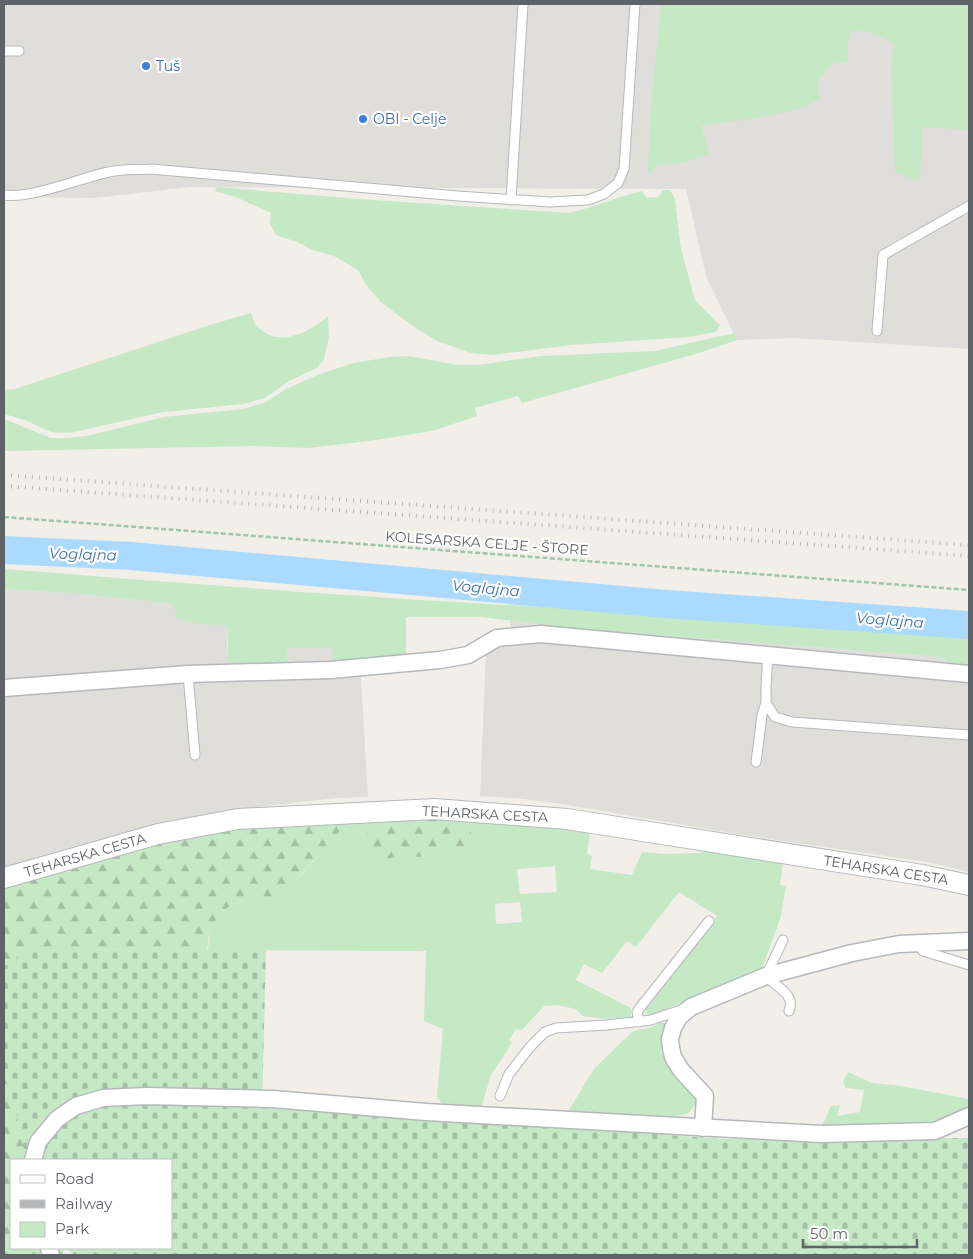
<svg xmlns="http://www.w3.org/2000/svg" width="973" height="1259" font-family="Montserrat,sans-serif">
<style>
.industrial{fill:#e0deda}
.green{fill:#c5e8c5;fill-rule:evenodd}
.forest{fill:url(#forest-firs)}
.cemetery{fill:url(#cemetery-stones)}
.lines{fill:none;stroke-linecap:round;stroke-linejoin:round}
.river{stroke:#aadaff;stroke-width:28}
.service-casing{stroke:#b5b8bc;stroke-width:11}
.minor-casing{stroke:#b5b8bc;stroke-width:19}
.tertiary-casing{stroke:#b5b8bc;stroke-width:22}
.path{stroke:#9cc7a9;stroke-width:2.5;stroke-dasharray:5 2.5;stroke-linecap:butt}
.service{stroke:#fff;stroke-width:9}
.minor{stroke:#fff;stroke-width:16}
.tertiary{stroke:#fff;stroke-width:20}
.rail{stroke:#b6b7b8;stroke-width:4;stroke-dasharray:1 6;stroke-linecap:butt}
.shop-dot{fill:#3f7fe0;stroke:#fff;stroke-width:2}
.labels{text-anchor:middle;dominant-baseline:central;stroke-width:4.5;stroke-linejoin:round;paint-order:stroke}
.shop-label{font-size:14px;fill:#366cbe;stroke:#fff;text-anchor:start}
.street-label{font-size:14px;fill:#5f6368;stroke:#fff}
.water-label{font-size:15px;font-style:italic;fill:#4174aa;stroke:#fff}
</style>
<defs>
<pattern id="forest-firs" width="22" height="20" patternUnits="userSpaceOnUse" patternTransform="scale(1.25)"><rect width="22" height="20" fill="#c5e8c5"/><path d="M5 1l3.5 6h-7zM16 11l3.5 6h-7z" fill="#a3c0a4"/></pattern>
<pattern id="cemetery-stones" width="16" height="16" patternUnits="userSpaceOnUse" patternTransform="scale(1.25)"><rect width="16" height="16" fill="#c5e8c5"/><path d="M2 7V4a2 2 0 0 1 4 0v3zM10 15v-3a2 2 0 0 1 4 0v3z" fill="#a3c0a4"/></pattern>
</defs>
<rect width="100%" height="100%" fill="#f1efe8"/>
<path class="industrial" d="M4 4H969V349L793 338 737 340 706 276 686 189 190 187 95 198 4 197Z
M4 589 80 594 173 604 199 624 227 626V659L287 648H332L360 661 368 797 337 798 237 809 157 824 75 846 4 867Z
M510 620 581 629 941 657 954 666 969 667V872L927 862 737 834 568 805 525 799 480 796 486 653 499 645 511 644Z"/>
<path class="green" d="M661 4H969V130L922 127 920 181 895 173 891 72 893 43 867 31H851L847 45 848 62 833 63 818 80 819 98C800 116 729 121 701 125L709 153 683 163 658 165 648 174 650 114Z
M217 187 358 199 569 213C594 207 617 197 642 191L647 198 658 197 663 190H670L675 199 681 249 695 300 720 325 716 332 688 337 571 345 492 355 471 353 437 341 411 325 381 302 367 286 358 270 334 256 313 250 297 242 276 235 270 224 271 213 236 197 215 191Z
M251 313C253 318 254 324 258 327 278 349 310 332 328 316L329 337 324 359 317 368 289 381 265 398 243 404 163 412 69 433 51 432 25 420 4 414V390L15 389 213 324Z
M734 333 737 340 699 353 522 403 518 396 475 408 477 416 432 431 369 441 307 448 253 446 4 451V419L51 438H68L87 436 164 417 244 409 266 402 286 389 320 374 353 363 391 357 408 356 458 365H477L542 356 655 351Z
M4 569C154 581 304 593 455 602 626 612 798 620 969 636V667L954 666 941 657 581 629 481 617H406V657L334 664 332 648H287V665L237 668 227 659 228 646 227 626 199 624 177 618 173 604 80 594 4 589Z
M368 818 386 859 401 856 419 857 439 854 470 844 471 820 528 823 590 832 587 854 592 856 590 869 632 875 642 852 664 854 700 853 705 851 783 862 780 885 786 886 781 916 761 971 649 1016 646 1013V1009L717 916 679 892 636 947 627 941 602 973 584 964 576 980 631 1008V1017L606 1019 583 1016 576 1009 557 1005 544 1006 522 1030 516 1029 509 1040 512 1043 491 1075 481 1108H462L442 1104 437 1097 443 1029 424 1021 426 951 208 950 210 928 223 911 233 904 251 898 269 900 301 875 323 850 341 820ZM555 866 557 892 520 894 517 869ZM520 902 522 922 496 924 495 904Z
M660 1023H664L666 1025 661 1052 668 1064 697 1099C691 1113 689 1115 674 1116L567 1113 594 1069 633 1031 652 1027Z
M848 1072 872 1083 901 1086 969 1099V1111L935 1125 821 1128 831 1106 840 1105 837 1116 860 1112 864 1090 846 1088 843 1082Z"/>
<path class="forest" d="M368 818 471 820V844L439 854 419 857 401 856 386 859 372 854 367 839Z
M341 820 339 832 284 893 269 901 251 898 233 904 223 911 210 928 207 950 22 949 14 962 4 966V887L168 840 245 826Z
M4 1075 16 1111 26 1160H11V1248H65L62 1255H4Z"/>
<path class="cemetery" d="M22 949 266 950 262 1106 723 1139 969 1138V1255H75L65 1248H171V1160H26L16 1111 4 1075V966L14 962Z"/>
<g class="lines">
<path class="river" d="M4 550 131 556 666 604 969 625"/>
<defs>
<path id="service" d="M4 51H19
M4 195C31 199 80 178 109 172 122 169 137 170 151 169L458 196 550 202 588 200 604 194 618 183 624 169 635 4
M511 200 523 4
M877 331 883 255 969 206
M768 655 766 686V703L775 717 792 722 969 735
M188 674 195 755
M756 762 762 715 766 703
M783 940 766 976C775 987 796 993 789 1011
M918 943 923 951 969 965
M639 1022 637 1012 642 1005 709 921
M500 1096 509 1074 530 1047 545 1032 556 1028 607 1025 651 1020 681 1010"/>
<path id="minor" d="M4 688 188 674 330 670 440 660 468 655 497 638 541 634 969 674
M703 1128 705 1096 681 1070 673 1057 671 1048 670 1039 673 1028 679 1017 691 1007 766 976 852 953 899 944 969 941
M33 1160 38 1142 57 1119 76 1106 103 1098 147 1096 273 1099 426 1112 822 1134 935 1131 969 1116
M49 1248 51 1255"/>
<path id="tertiary" d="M4 878 158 834 238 819 435 809 567 819 922 875 969 885"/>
</defs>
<use href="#service" class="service-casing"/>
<use href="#minor" class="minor-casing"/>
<use href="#tertiary" class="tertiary-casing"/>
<path class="path" d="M4 517 969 590"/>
<use href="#service" class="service"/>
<use href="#minor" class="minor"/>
<use href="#tertiary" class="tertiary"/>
<path class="rail" d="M4 475 969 545
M4 486 969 556"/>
</g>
<g class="shop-dot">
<circle cx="146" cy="66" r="5"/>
<circle cx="363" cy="119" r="5"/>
</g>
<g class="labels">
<g class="shop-label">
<text x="156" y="66">Tuš</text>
<text x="373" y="119">OBI - Celje</text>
</g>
<g class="street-label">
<text transform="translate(487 543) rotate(4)">KOLESARSKA CELJE - ŠTORE</text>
<text transform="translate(485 814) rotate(3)">TEHARSKA CESTA</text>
<text transform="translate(85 855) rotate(-16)">TEHARSKA CESTA</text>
<text transform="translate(886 870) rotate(9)">TEHARSKA CESTA</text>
</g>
<g class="water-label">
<text transform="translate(83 554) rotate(2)">Voglajna</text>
<text transform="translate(486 588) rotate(5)">Voglajna</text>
<text transform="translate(890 620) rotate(4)">Voglajna</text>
</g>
</g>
<rect width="973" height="1259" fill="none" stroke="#5f6368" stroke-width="10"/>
<rect x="10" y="1159" width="162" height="90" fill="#ffffff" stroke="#bfc1c3"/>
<rect x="20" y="1175" width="25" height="8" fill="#ffffff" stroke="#bfc1c3"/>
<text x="55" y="1184" font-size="15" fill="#5f6368">Road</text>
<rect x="20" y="1200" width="25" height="8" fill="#b6b7b8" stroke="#bfc1c3"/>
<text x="55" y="1209" font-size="15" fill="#5f6368">Railway</text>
<rect x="20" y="1222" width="25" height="15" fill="#c5e8c5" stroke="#bfc1c3"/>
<text x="55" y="1234" font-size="15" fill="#5f6368">Park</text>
<path d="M803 1239v8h114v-8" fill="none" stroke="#5f6368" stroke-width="2.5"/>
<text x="810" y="1239" font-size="15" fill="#5f6368" stroke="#ffffff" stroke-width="4" paint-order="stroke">50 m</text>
</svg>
